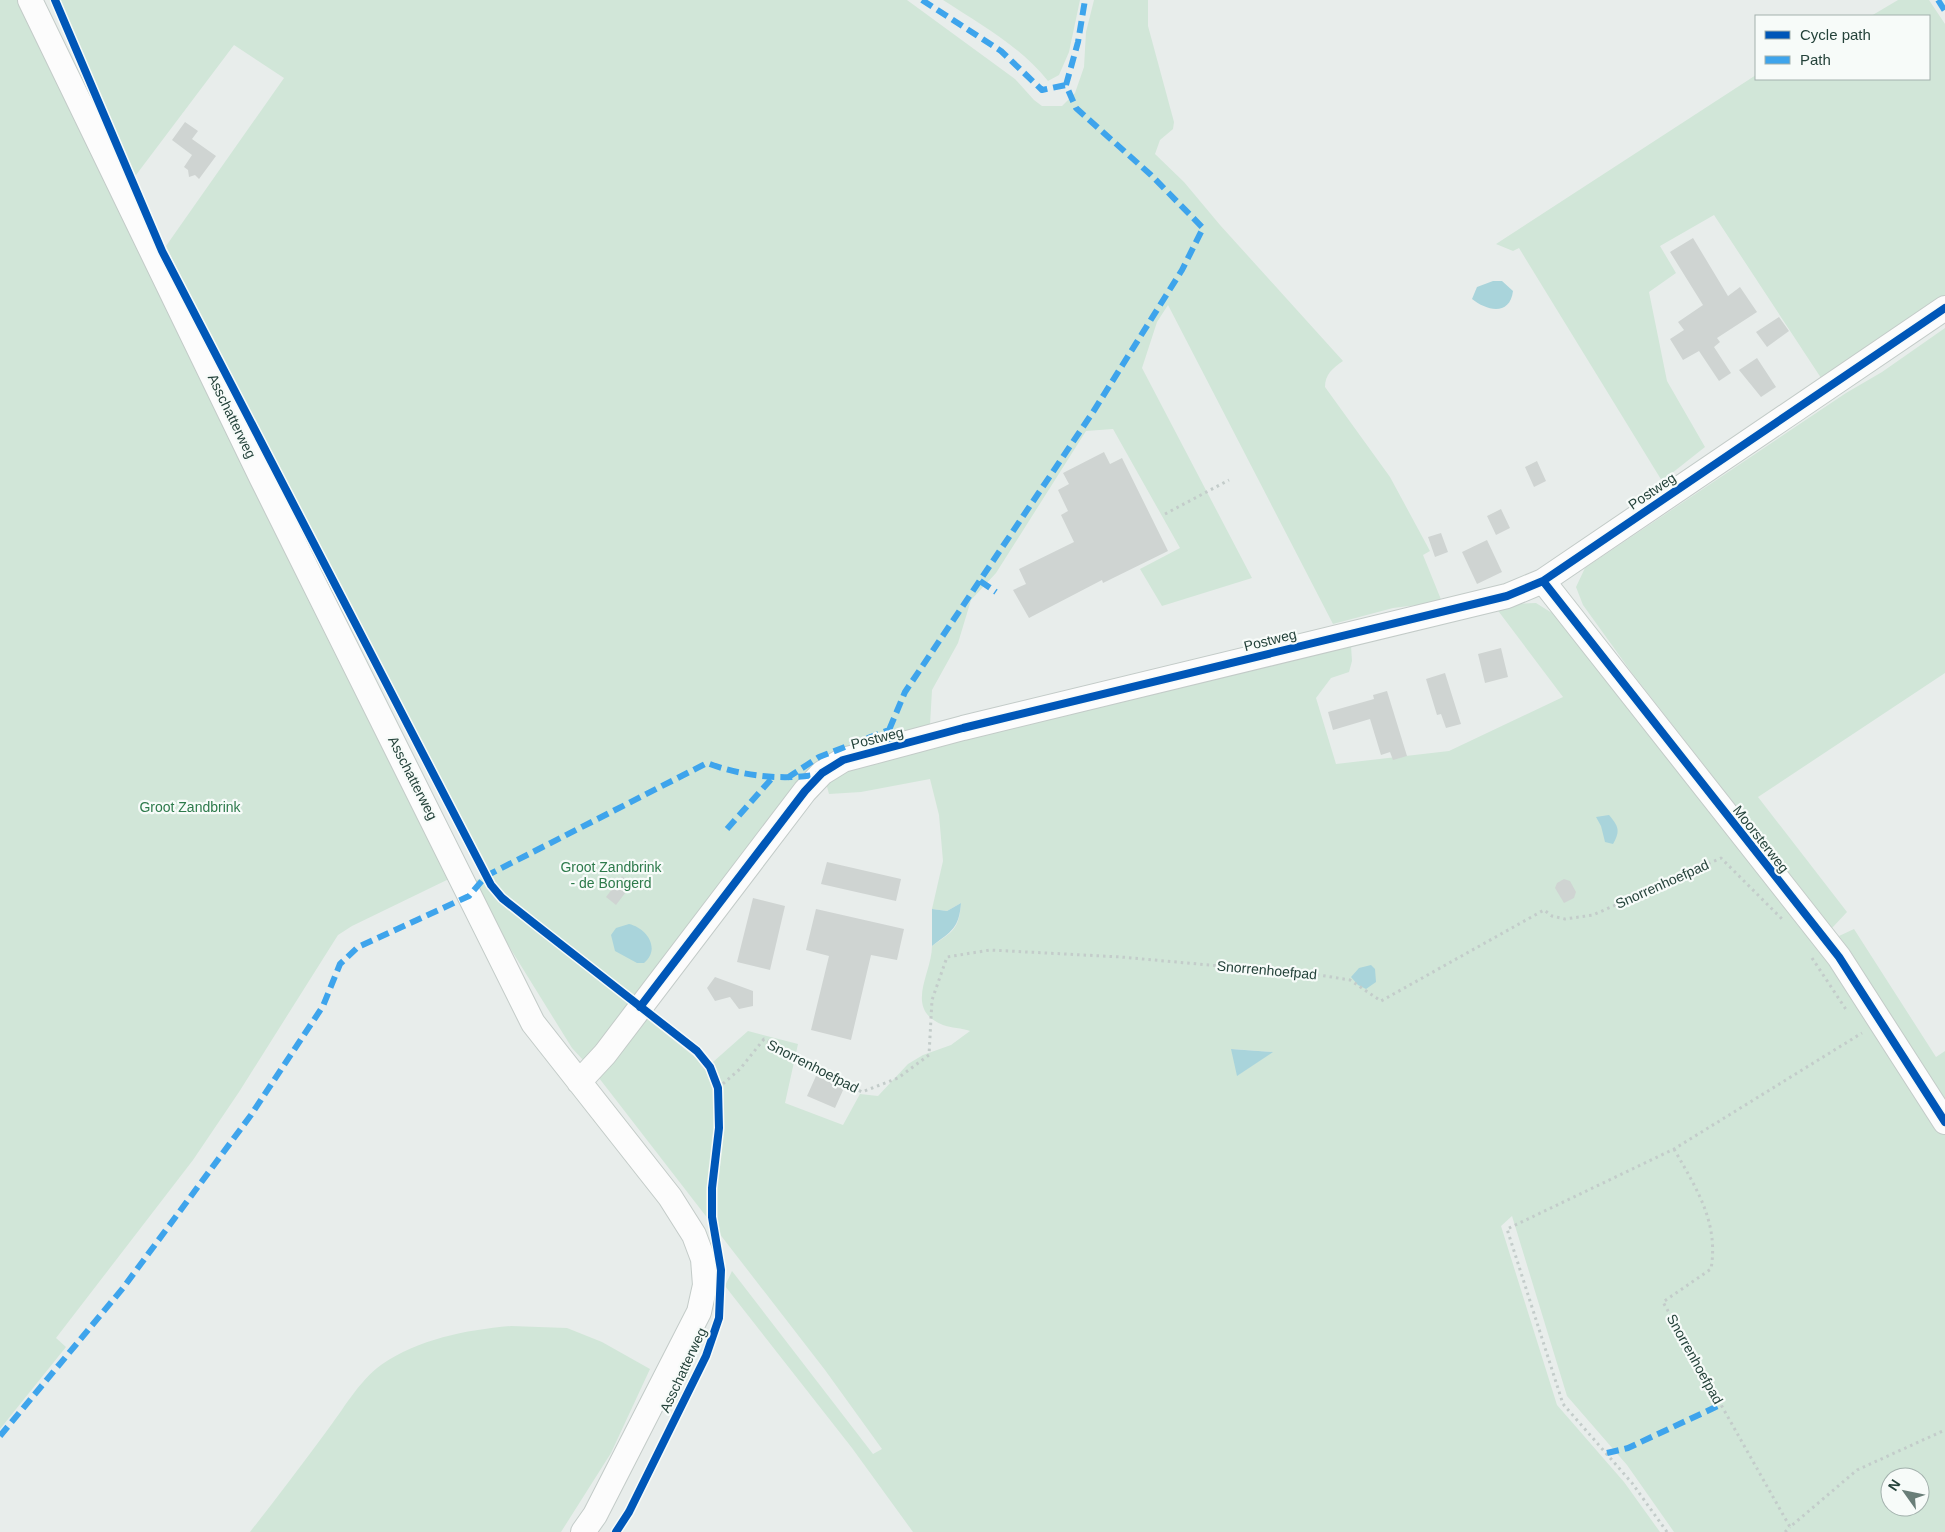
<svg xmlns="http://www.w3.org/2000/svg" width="1945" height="1532" font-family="Arial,sans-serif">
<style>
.green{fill:#d1e6d8;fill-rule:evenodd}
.water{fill:#a9d4db}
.building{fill:#cfd4d2}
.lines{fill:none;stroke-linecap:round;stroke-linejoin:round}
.secondary-casing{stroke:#c3cbc8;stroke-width:26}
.path{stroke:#c3ccca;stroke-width:3;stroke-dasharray:2.5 4;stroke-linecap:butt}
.secondary{stroke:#fcfcfc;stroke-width:24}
.quiet{stroke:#3ea4ec;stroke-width:6;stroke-dasharray:12 6;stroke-linecap:butt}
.cycleway-casing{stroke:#f7fbf9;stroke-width:11}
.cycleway{stroke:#0057b8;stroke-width:8}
.labels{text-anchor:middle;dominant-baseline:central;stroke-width:4.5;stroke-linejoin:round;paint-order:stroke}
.street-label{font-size:14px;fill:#24423a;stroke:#f7fbf9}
.park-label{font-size:14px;fill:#2d7a4b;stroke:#f7fbf9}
</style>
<rect width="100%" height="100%" fill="#e8edeb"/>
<path class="green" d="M0 0H22L453 877 352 926 338 935 239 1092 193 1160 56 1338 66 1347 0 1429Z
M49 0H907L1015 79 1034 100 1042 106H1062L1075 93 1084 67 1086 32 1094 0H1148V26L1174 122 1173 129 1160 140 1155 154 1184 182 1220 225 1343 361C1333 368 1325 374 1325 387L1390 477 1430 551 1423 555 1442 602 1393 608 1333 624 1168 305 1157 322 1142 368 1252 578 1162 606 1140 569 1180 548 1113 429 1086 431 996 573 971 600 958 643 932 690 930 725 841 752 599 1048 583 1060 572 1048 469 882 490 876 472 840 439 794 166 246 284 78 234 45 133 179Z
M943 0H1080L1069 52 1059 75 1048 81C1020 46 980 24 943 0Z
M1898 0H1929L1945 24V305L1825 384 1714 215 1660 246 1676 273 1649 292 1667 381 1705 447 1662 481 1519 248 1513 251 1496 244 1756 75V79H1929V16H1871Z
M1945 328V673L1758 797 1847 912 1832 928 1632 673 1583 605 1576 587 1585 568 1846 393 1882 372Z
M1536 603 1560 618 1820 950 1945 1131V1532H1674L1627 1465 1567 1396 1512 1216 1501 1226 1557 1405 1624 1482 1660 1532H913L852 1448 725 1286 732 1271 873 1454 882 1449 825 1370 599 1078 641 1014 696 1058 702 1066 713 1062 748 1031 798 1044 785 1103 843 1125 860 1094 878 1096 908 1064 923 1055 951 1045 970 1031C962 1028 951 1028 943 1025 903 1009 932 974 932 946 953 931 959 930 961 903L947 911 932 909 943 861 939 815 930 779 861 792 829 794 826 783 848 767 1351 646 1352 661 1349 672 1331 678 1316 698 1336 764 1449 751 1563 697 1496 608 1511 604ZM1232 1049 1272 1052 1238 1075ZM1890 1477H1920V1507H1890Z
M1854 929 1936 1057 1945 1051V1102L1852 954 1839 936Z
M511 1326 567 1328 602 1342 650 1369 611 1453 561 1532H250C276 1499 301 1466 326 1432 343 1410 358 1382 381 1365 419 1339 466 1330 511 1326Z"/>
<path class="water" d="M1493 281H1502L1513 291C1510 316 1487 311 1472 299L1477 287Z
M1609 815C1618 826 1621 830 1613 844L1605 842 1601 826 1596 817Z
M961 903C959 928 952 931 932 946V909L947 911Z
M629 924C647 928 661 949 644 963H637L615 951 611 935 616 928Z
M1371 965 1375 969 1376 982 1366 989 1358 985 1351 977 1359 968Z
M1231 1049 1273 1052 1237 1076Z"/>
<path class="building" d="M185 122 198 131 192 139 216 156 199 179 195 175 189 177 188 170 184 167 192 155 172 140Z
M1693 238 1728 296 1740 287 1757 312 1717 338 1720 342 1714 347 1731 373 1719 381 1699 351 1683 360 1670 339 1684 330 1678 322 1703 305 1670 252Z
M1779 317 1789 331 1767 347 1756 332Z
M1757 358 1776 387 1761 397 1739 370Z
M1104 452 1110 464 1122 458 1168 551 1103 583 1102 580 1029 618 1013 590 1026 584 1019 569 1074 542 1061 515 1068 511 1058 490 1069 484 1063 473Z
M1537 461 1546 481 1534 487 1525 467Z
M1501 509 1510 528 1496 535 1487 516Z
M1441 533 1448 552 1435 557 1428 537Z
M1487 540 1502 572 1477 584 1462 552Z
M1501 648 1508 677 1485 683 1478 654Z
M1445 673 1461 724 1446 728 1441 714 1437 715 1426 679Z
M1387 691 1407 756 1393 760 1390 752 1381 755 1370 719 1333 730 1328 712 1374 699 1373 695Z
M827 862 901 879 896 901 821 884Z
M622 876 632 884 616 905 606 897Z
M1564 879 1570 881 1576 892 1574 898 1564 903 1555 888 1557 883Z
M753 898 785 906 770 970 737 962Z
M816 909 904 929 897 960 871 955 851 1040 811 1030 829 956 806 950Z
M715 977 753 991V1006L739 1009 730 997 715 1001 707 988Z
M816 1076 844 1088 835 1108 807 1096Z"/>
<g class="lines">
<defs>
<path id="secondary" d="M30 0 262 479 533 1023 670 1197 694 1235 703 1259 705 1285 699 1312 595 1515 583 1532
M1543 581 1839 957 1945 1122
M579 1082 605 1054 805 791 822 773 843 760 963 728 1507 596 1543 581 1945 308"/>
</defs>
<use href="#secondary" class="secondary-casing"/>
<path class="path" d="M1165 514 1229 480
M1812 958 1847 1011
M718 1088 740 1069 764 1039 862 1092 898 1078 929 1055 932 1000 947 957 990 950 1121 957 1319 975 1350 980 1381 1001 1544 910 1552 916 1565 919 1593 915 1721 858 1782 919
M1674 1149C1696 1188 1719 1222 1711 1269L1663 1302 1790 1527 1857 1470 1945 1430
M1667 1532 1632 1483 1563 1404 1507 1229 1674 1149 1862 1033
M1785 1532 1790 1527"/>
<use href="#secondary" class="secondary"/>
<path class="quiet" d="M922 0 1001 51 1042 90 1066 85
M1938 0 1945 11
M980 581 996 592
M892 747 889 730 905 692 1093 412 1182 270 1203 228 1151 175 1076 108 1066 85 1078 42 1085 0
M787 778 819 757 889 730
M727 829 774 776
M0 1436 123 1288 251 1115 323 1006 340 964 358 947 469 896 486 876 707 763C741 776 784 781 819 774
M1607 1453 1628 1448 1720 1405"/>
<defs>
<path id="cycleway" d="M55 0 162 251 491 885 502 898 536 925 697 1051 710 1067 718 1088 719 1128 712 1188V1217L721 1270 719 1318 706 1356 629 1512 616 1532
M1543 581 1839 957 1945 1122
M640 1007 805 791 822 773 843 760 963 728 1507 596 1543 581 1945 308"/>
</defs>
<use href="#cycleway" class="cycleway-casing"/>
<use href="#cycleway" class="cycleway"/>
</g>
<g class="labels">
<g class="street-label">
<text transform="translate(232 416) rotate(64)">Asschatterweg</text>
<text transform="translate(1652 491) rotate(-34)">Postweg</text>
<text transform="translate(1270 640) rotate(-14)">Postweg</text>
<text transform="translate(877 738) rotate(-14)">Postweg</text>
<text transform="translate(413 778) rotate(63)">Asschatterweg</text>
<text transform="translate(1761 839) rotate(52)">Moorsterweg</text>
<text transform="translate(1662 884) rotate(-24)">Snorrenhoefpad</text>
<text transform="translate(1267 970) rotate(5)">Snorrenhoefpad</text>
<text transform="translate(813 1066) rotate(27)">Snorrenhoefpad</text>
<text transform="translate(1695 1359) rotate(61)">Snorrenhoefpad</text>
<text transform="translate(683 1370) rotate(-65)">Asschatterweg</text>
</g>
<g class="park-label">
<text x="190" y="807">Groot Zandbrink</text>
<text x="611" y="867">Groot Zandbrink<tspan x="611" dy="16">- de Bongerd</tspan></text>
</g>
</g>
<rect x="1755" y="15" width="175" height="65" fill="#f7fbf9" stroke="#a3b1ad"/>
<rect x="1765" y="31" width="25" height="8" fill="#0057b8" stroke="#a3b1ad"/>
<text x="1800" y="40" font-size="15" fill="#24423a">Cycle path</text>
<rect x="1765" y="56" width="25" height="8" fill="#3ea4ec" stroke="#a3b1ad"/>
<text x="1800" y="65" font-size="15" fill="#24423a">Path</text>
<g transform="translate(1905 1492) rotate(303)"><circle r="24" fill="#f7fbf9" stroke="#a3b1ad"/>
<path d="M0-4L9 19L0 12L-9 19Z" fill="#697e78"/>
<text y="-8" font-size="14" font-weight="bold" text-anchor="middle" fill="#24423a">N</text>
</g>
</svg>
